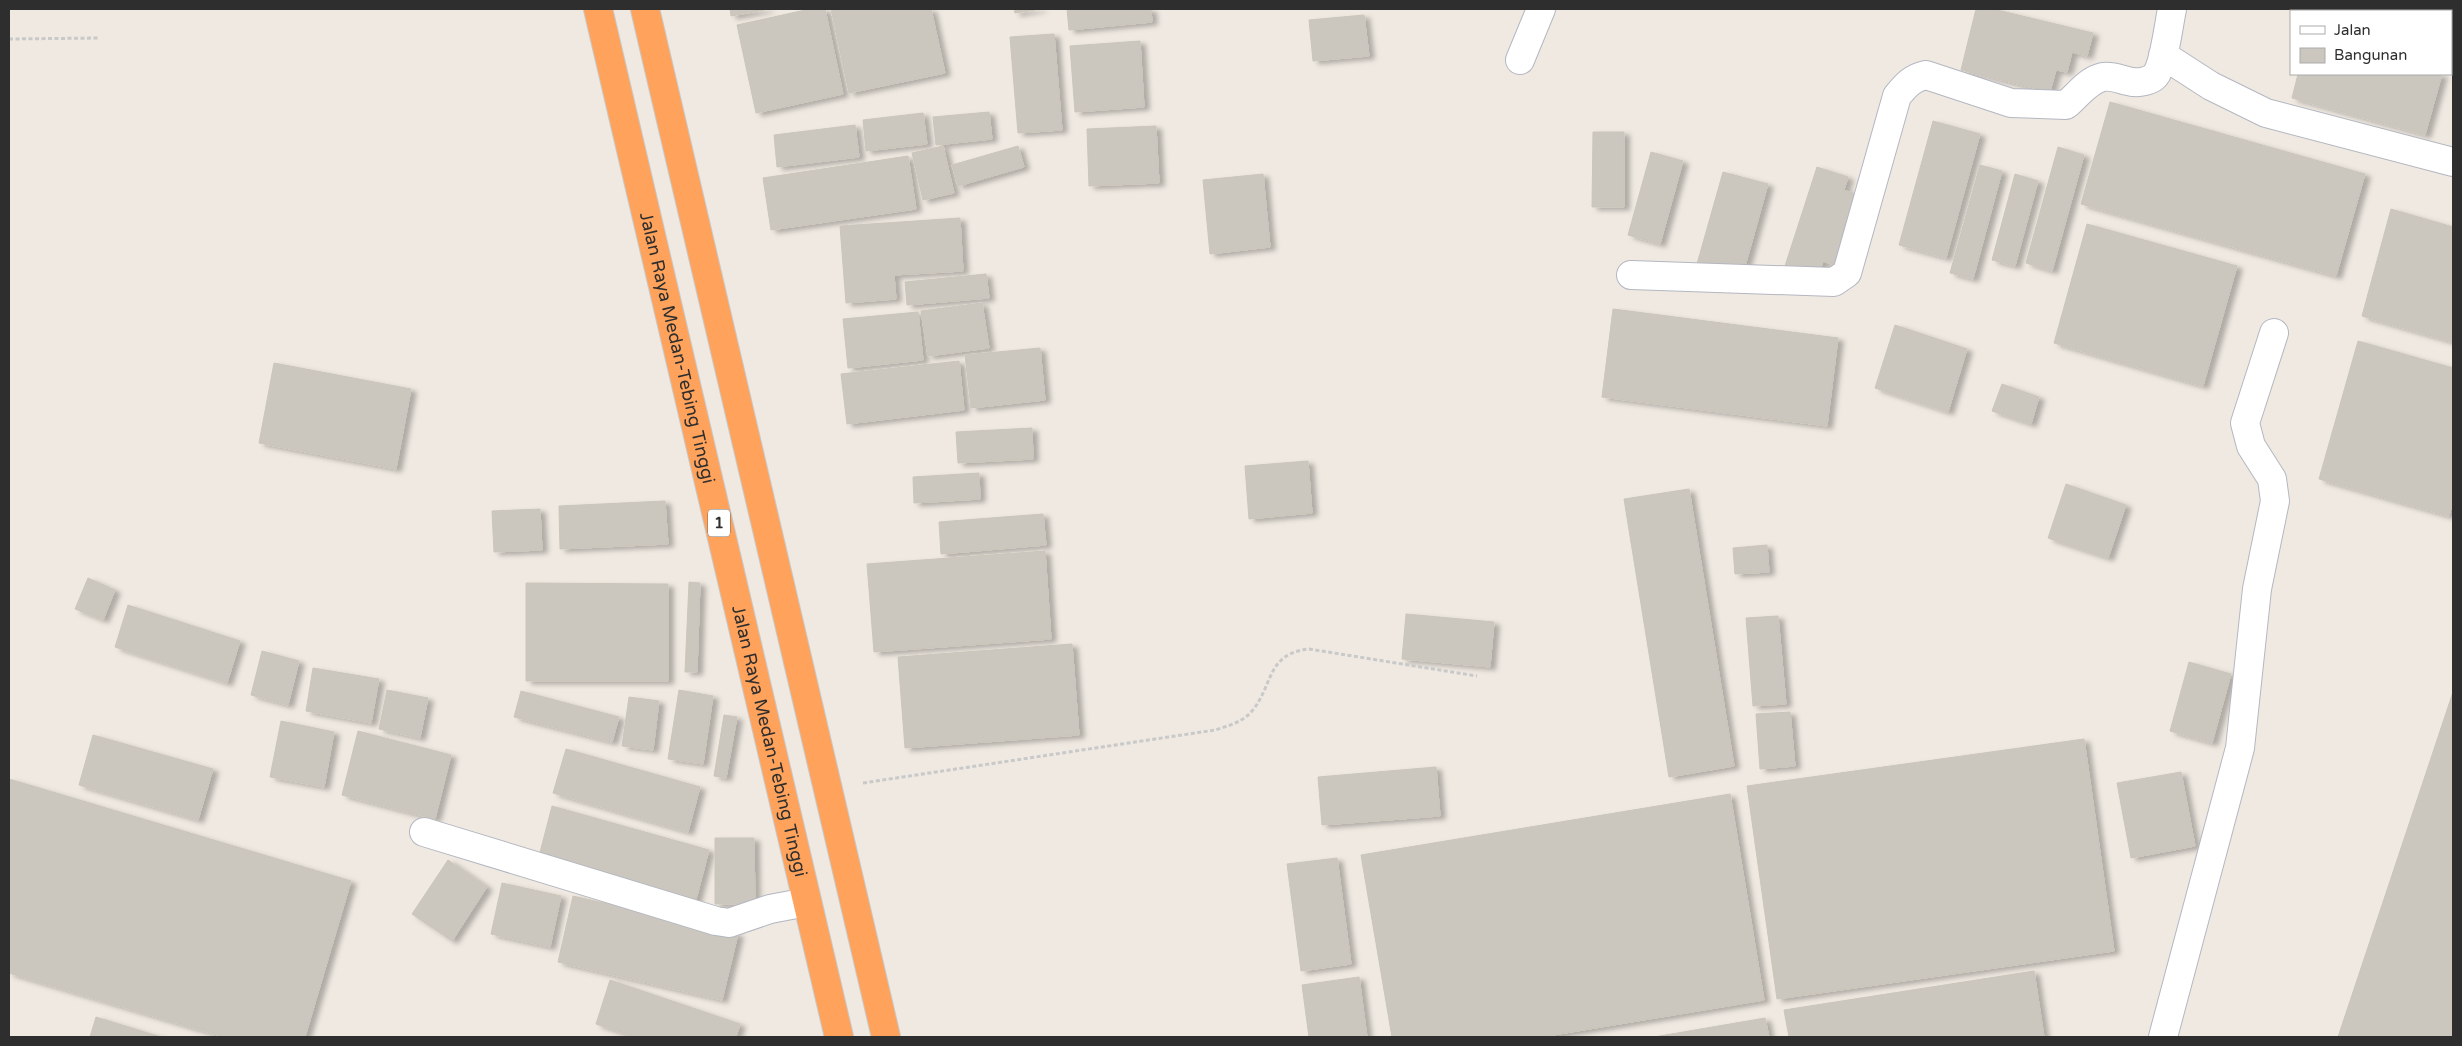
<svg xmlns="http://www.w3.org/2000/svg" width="2462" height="1046" font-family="'Varela Round',sans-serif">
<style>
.building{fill:#cbc7bf;stroke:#cbc5ba;filter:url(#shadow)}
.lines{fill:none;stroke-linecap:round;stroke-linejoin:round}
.minor-casing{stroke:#b4b7c1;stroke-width:30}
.highway-casing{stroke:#c9c9c9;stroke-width:30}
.path{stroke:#c9c9c9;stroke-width:3;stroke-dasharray:4 2.5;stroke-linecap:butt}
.minor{stroke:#fff;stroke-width:28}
.highway{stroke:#ffa35c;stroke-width:28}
.labels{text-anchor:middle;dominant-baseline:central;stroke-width:5;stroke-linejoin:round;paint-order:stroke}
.shield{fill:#fff;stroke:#6d6d6d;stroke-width:1}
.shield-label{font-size:16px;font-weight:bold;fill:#2e2e2e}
.street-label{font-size:18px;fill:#2e2e2e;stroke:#fff}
</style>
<defs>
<filter id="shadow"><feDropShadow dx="5.5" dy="3" stdDeviation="2.5" flood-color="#0004"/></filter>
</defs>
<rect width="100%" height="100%" fill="#efe9e1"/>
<path class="building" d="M730 9H769L731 16Z
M810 9H825L843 94 756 113 737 25Z
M831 9H931L945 73 849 93Z
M1014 9H1041L1015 13Z
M1067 9H1151L1152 22 1069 30Z
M1976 9H1993L2093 33 2087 56 2072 52 2067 72 2056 70 2050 92 1961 70Z
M2344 9H2396L2395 11H2353Z
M1364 15 1369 56 1313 61 1309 20Z
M1054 34 1062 130 1018 133 1010 37Z
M1140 41 1144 107 1075 112 1070 46Z
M2298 74H2442L2425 135 2292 98Z
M2110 102 2365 174 2336 276 2081 204Z
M989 112 992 139 936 145 933 117Z
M923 113 927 144 866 151 863 120Z
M1933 121 1980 134 1946 258 1899 245Z
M855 125 859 157 777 167 774 135Z
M1156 126 1159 183 1089 186 1087 129Z
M1593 132H1624V207H1592Z
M943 146 954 193 923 200 912 153Z
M1018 146 1024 167 958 186 952 165Z
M2058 147 2084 155 2052 271 2026 263Z
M1651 152 1683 161 1660 244 1628 235Z
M908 156 916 209 771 230 763 178Z
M1980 165 2002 171 1973 279 1950 273Z
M1817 167 1848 177 1844 190 1865 197 1842 268 1823 261 1818 277 1785 266Z
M1723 172 1768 184 1742 277 1697 264Z
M1263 174 1270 247 1210 254 1203 180Z
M2015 174 2038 181 2015 266 1992 260Z
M2391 209 2453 227V342L2362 316Z
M960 218 963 271 894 275 896 299 846 303 840 226Z
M2087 224 2237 266 2203 386 2054 343Z
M986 274 989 298 907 305 905 282Z
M982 303 989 348 928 356 921 311Z
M1613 309 1838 338 1827 426 1602 397Z
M918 312 923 360 848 368 843 319Z
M1895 325 1967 349 1948 412 1875 388Z
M2358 341 2453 368V501L2449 516 2319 479Z
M1040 348 1045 400 971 408 965 355Z
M959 361 964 410 847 424 841 374Z
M274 363 411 389 396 469 259 443Z
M2002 384 2039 397 2031 424 1992 411Z
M1032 428 1033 459 958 463 956 432Z
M1308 461 1312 513 1249 519 1245 466Z
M979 473 980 499 914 503 913 477Z
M2066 484 2126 505 2108 558 2048 538Z
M1689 489 1734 766 1669 777 1624 499Z
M665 501 668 544 560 549 559 506Z
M540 509 542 550 494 552 492 511Z
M1043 514 1046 545 941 554 939 522Z
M1767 545 1769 572 1735 574 1733 548Z
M1045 551 1051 639 874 652 867 564Z
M88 578 115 590 103 620 75 609Z
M689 582 700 583 697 672H685Z
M526 583 668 584V681H526Z
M128 605 240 641 227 683 115 647Z
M1406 614 1494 622 1490 667 1402 659Z
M1778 616 1786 704 1753 706 1746 618Z
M1072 644 1079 735 905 748 898 657Z
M262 651 299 661 288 705 251 695Z
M2189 662 2231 674 2212 743 2170 731Z
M313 668 379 679 371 723 306 711Z
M387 690 428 698 420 738 379 729Z
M679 690 713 696 703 764 668 759Z
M521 691 619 717 612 742 514 717Z
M2453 692V1037H2338Z
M629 697 659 701 653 750 622 746Z
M1790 712 1795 766 1760 769 1756 714Z
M724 715 737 717 726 778 714 776Z
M281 721 334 732 324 787 270 777Z
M358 731 451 755 435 819 342 795Z
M93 735 213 769 198 820 79 785Z
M2084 739 2114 951 1777 999 1747 786Z
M566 749 700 787 688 832 553 793Z
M1436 767 1440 816 1322 825 1318 777Z
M2181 772 2195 846 2131 858 2117 783Z
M9 779 351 881 305 1037H224L9 973Z
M1730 794 1764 1000 1541 1037H1392L1361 855Z
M552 806 709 850 694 907 537 864Z
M715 838H754L755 904H715Z
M1337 858 1351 964 1301 971 1287 864Z
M448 860 487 887 452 941 412 914Z
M502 883 561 896 550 947 491 934Z
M573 896 738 934 722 1000 558 962Z
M2034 971 2044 1037H1789L1784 1010Z
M1359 977 1367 1037H1309L1302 985Z
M610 980 740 1024 736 1037H635L596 1024Z
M96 1017 161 1037H90Z
M1765 1018 1769 1037H1654Z"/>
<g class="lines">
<defs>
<path id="minor" d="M2163 55 2211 86 2266 113 2453 162
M1520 60 1541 9
M1631 275 1834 282 1847 273 1897 96C1906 85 1912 78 1926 75L2011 103 2066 105C2077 96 2088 80 2103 77 2113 75 2123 81 2133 82 2139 83 2150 81 2155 76 2164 66 2169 23 2172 9
M424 832 716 921 729 923 770 909 807 902
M2163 1037 2240 748 2257 589 2275 501 2272 479 2251 446 2245 423 2274 333"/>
<g id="highway">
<path id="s1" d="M598 9 839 1037"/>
<path d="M645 9 886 1037"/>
</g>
</defs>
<use href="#minor" class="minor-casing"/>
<use href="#highway" class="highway-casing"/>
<path class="path" d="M9 39 100 38
M863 783 1215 730C1228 726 1243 722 1252 711 1274 684 1266 654 1309 649L1477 676"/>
<use href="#minor" class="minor"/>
<use href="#highway" class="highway"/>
</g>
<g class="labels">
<rect class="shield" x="708" y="509.5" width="22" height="27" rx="4"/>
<g class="shield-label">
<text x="719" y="523">1</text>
</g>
<g class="street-label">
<text stroke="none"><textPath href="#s1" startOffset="348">Jalan Raya Medan-Tebing Tinggi</textPath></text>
<text stroke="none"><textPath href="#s1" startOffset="752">Jalan Raya Medan-Tebing Tinggi</textPath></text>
</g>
</g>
<rect width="2462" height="1046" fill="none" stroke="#2e2e2e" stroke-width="20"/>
<rect x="2290" y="10" width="162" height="65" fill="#ffffff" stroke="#ababab"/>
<rect x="2300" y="26" width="25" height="8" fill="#ffffff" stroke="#ababab"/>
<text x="2334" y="35" font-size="15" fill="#2e2e2e">Jalan</text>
<rect x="2300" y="48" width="25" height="15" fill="#cbc7bf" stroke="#ababab"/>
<text x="2334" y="60" font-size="15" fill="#2e2e2e">Bangunan</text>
</svg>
